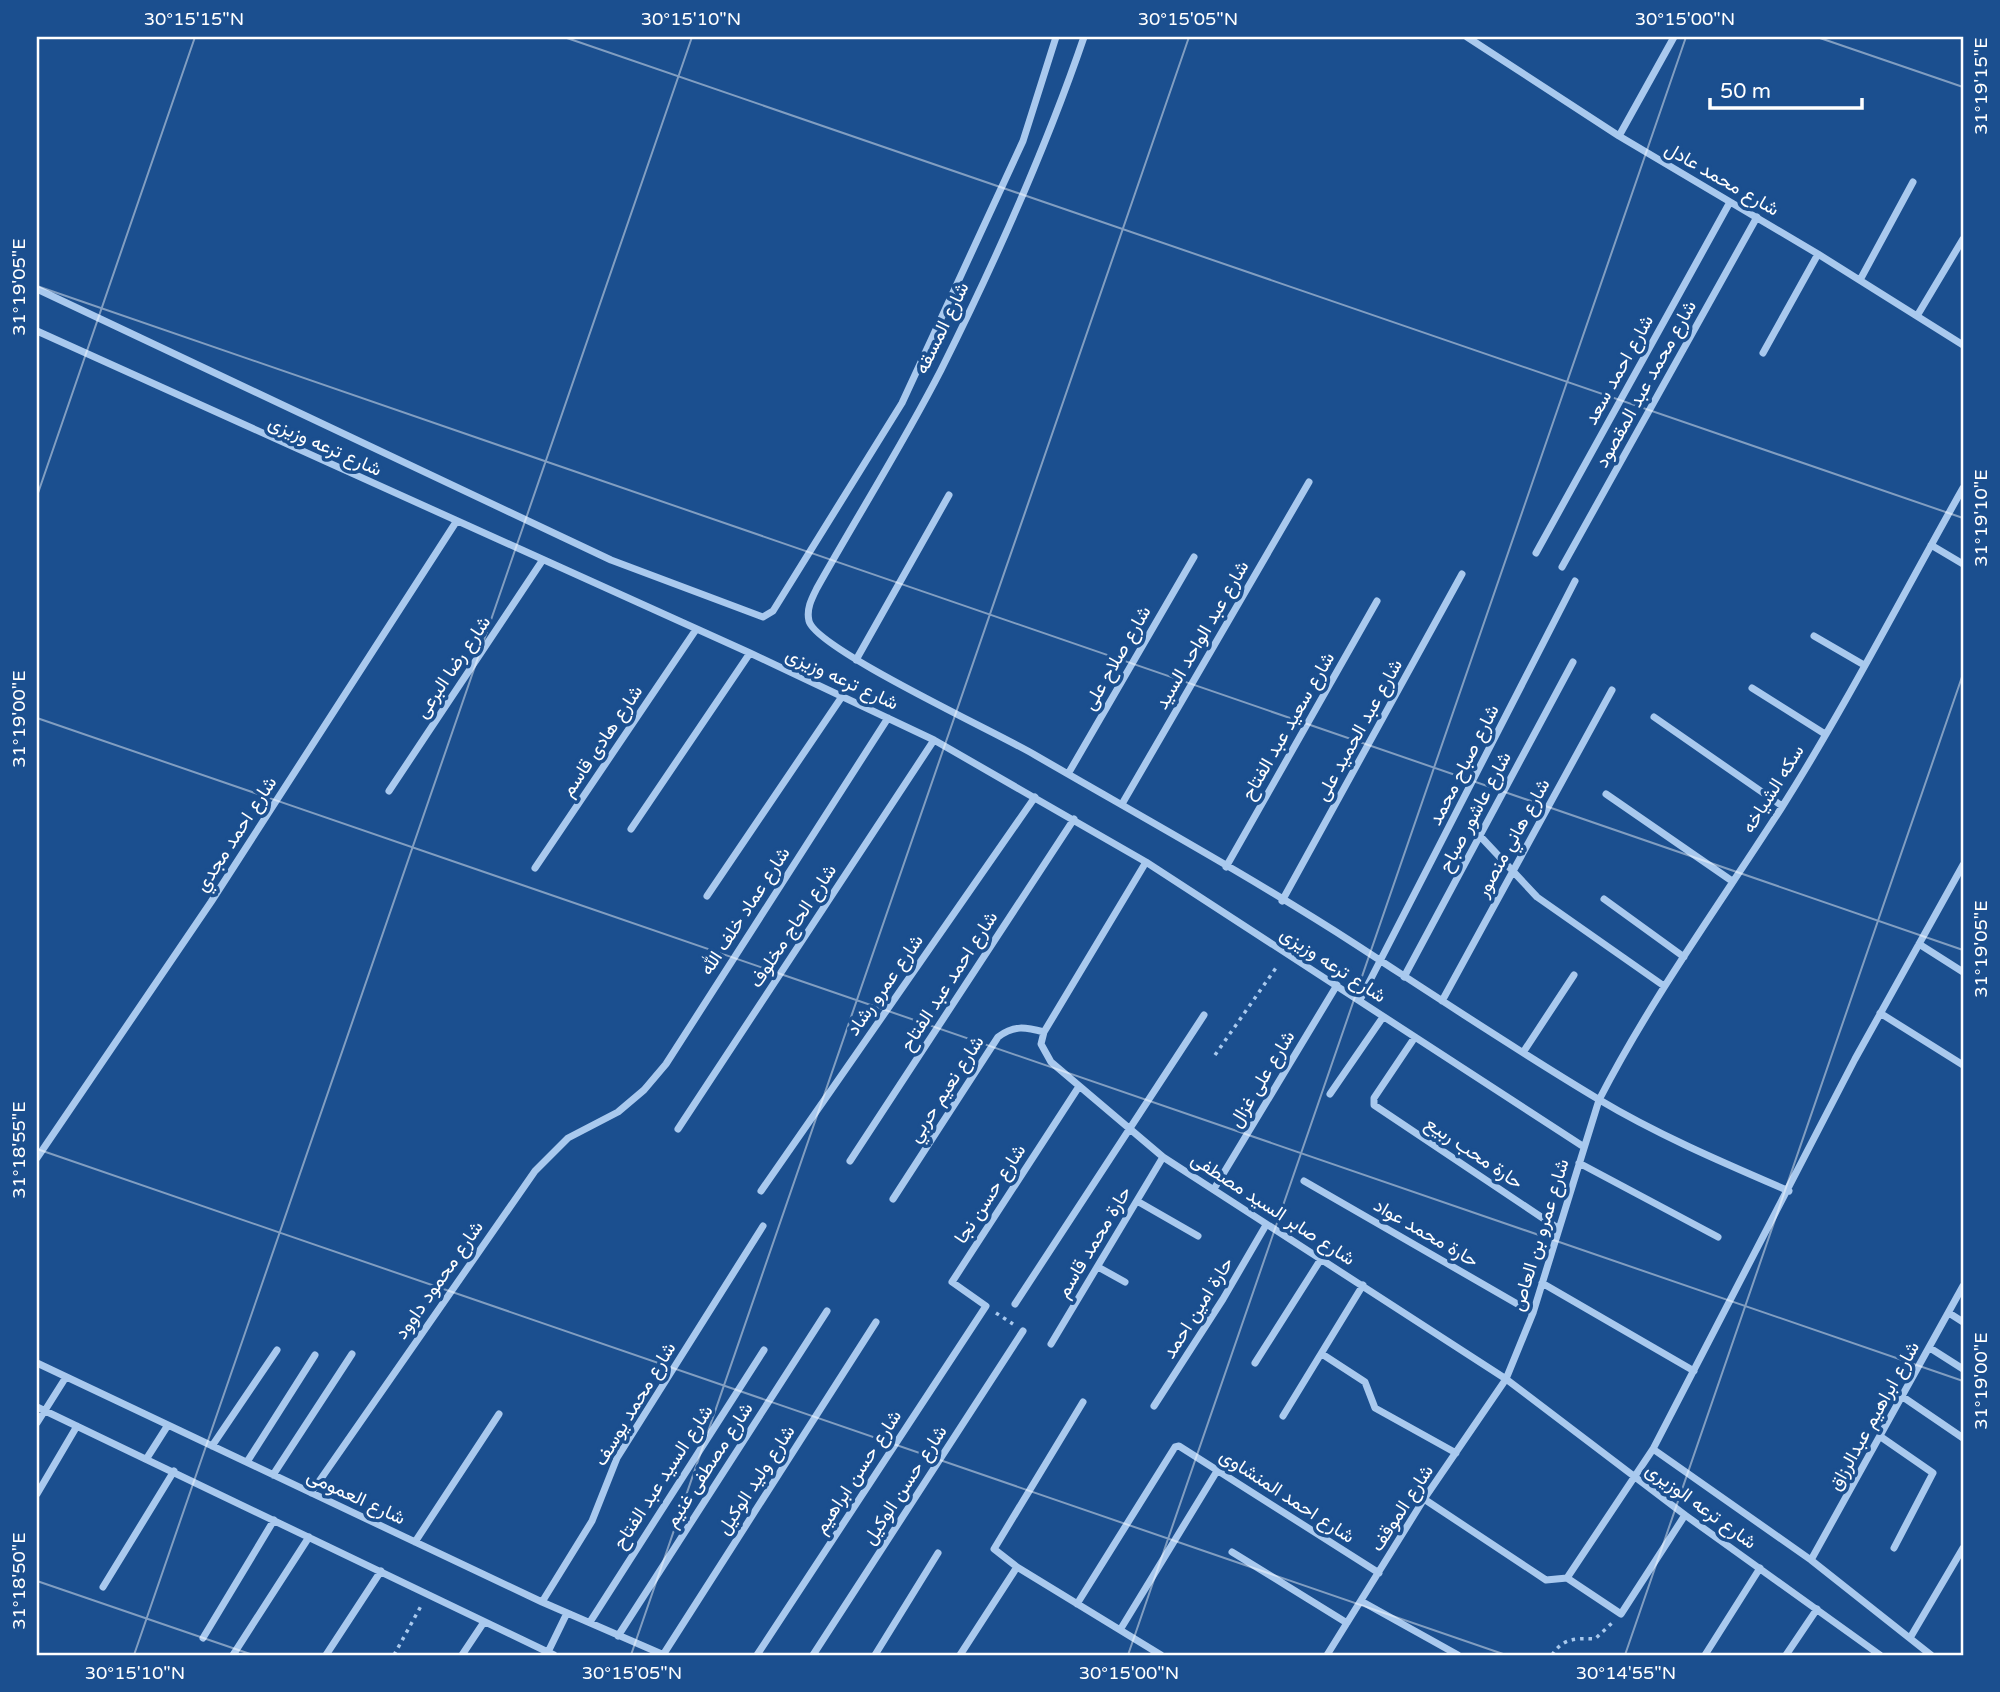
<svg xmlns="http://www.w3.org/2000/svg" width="2000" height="1692" font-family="'Varela Round',Vazirmatn,sans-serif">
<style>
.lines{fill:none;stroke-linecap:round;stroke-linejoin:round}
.path{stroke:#a9c9ee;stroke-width:3.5;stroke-dasharray:3.5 5;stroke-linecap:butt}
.minor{stroke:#a9c9ee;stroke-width:7}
.ticks{fill:none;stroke:#fff;stroke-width:2;stroke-opacity:0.45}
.labels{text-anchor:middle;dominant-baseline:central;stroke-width:7;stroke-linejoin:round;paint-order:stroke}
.street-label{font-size:19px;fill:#fff;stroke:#1b4f8f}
.neatline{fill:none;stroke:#fff;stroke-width:2.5}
.ticks-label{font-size:18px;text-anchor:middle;fill:#fff}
</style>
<rect width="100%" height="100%" fill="#1b4f8f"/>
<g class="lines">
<path class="path" d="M1215 1055 1278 965
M996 1313 1013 1324
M394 1655 421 1606
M1552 1655C1563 1638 1576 1638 1595 1639L1613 1622"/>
<path class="minor" d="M1084 37C1045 151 995 262 941 370 903 444 858 515 817 588 812 598 806 609 809 621 816 649 1000 734 1035 755 1142 817 1251 877 1355 944 1435 996 1516 1050 1598 1099 1658 1135 1724 1163 1789 1191
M1467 37 1619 136 1818 254 1963 345
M1619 136 1674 37
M1860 280 1913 182
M37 289 611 560 763 617 773 611 902 403 1023 141 1056 37
M1917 316 1963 239
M37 331 750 653 934 740 1146 862 1584 1147
M1763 353 1818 254
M1931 545 1963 564
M1536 553 1730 202
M1562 567 1757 217
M1814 636 1864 665
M856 660 949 495
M1752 688 1825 734
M1654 717 1782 806
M1068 774 1194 557
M389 791 542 561
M1606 794 1732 881
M1122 804 1309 482
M631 829 750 653
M1480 836 1537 897 1664 986
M1146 862 1044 1032 1041 1044 1051 1062 1163 1157 1506 1379 1685 1515 1880 1655
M1226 867 1377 601
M535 868 695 631
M707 896 841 698
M1604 899 1684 957
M1282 901 1462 574
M1919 944 1963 972
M1404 977 1573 662
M1360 1000 1575 581
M1442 1001 1612 690
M1880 1013 1963 1065
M1415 1037 1374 1098V1105L1559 1229
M1524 1051 1574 975
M1330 1094 1383 1017
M678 1129 934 740
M37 1158 211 902 456 522
M850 1161 1074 819
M1579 1163 1718 1237
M1304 1181 1533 1313
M1214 1189 1337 985
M761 1191 1035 797
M893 1199 998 1037C1014 1025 1025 1027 1044 1032
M1137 1201 1198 1236
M1098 1267 1125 1282
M1542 1283 1694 1371
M1015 1304 1204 1015
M1949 1313 1963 1322
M1051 1344 1163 1157
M1930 1348 1963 1369
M1322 1354 1365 1382 1375 1408 1456 1453
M37 1363 542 1602 664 1655
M1255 1363 1321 1259
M1903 1397 1963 1438
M1083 1402 994 1549 1017 1567 1161 1655
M1154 1406 1223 1299 1266 1225
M37 1407 554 1655
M1283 1416 1363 1285
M37 1423 66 1377
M1881 1437 1933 1473 1894 1548
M212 1446 277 1350
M1653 1449 1811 1560 1931 1655
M147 1458 168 1425
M247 1462 315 1355
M273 1475 352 1354
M311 1493 535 1171 568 1138 618 1112 644 1090 666 1064 888 718
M37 1494 77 1426
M1424 1499 1546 1580 1567 1578 1653 1449 1855 1059 1963 865
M415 1542 499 1414
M1232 1552 1347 1623
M1811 1560 1963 1286
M1567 1578 1621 1614 1685 1515
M103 1587 174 1471
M1361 1601 1458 1655
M542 1602 592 1521 617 1458 763 1226
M1077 1604 1175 1447 1179 1446 1379 1573
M590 1622 764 1350
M1120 1630 1217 1471
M618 1636 827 1311
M203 1638 274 1520
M1910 1638 1963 1548
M548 1652 567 1613
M233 1655 309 1537
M326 1655 381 1571
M462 1655 484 1622
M663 1655 876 1322
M757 1655 986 1306 952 1282 1078 1088
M813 1655 1023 1331
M875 1655 938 1553
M960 1655 1017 1567
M1327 1655 1424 1499 1506 1379 1533 1313 1599 1100C1652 997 1720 904 1782 807 1847 704 1903 594 1963 488
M1705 1655 1760 1568
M1786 1655 1817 1609"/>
</g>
<path class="ticks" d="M564 37 1963 518M1817 37 1963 87M37 286 1963 950M37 496 195 37M37 718 1963 1381M37 1149 1506 1655M37 1581 253 1655M134 1655 692 37M631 1655 1189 37M1128 1655 1686 37M1625 1655 1963 674"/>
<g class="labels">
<g class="street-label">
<text transform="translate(1722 179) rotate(30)">شارع محمد عادل</text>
<text transform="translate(942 328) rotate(-64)">شارع المسقه</text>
<text transform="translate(1619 370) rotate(-61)">شارع احمد سعد</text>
<text transform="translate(1646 384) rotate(-61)">شارع محمد عبد المقصود</text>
<text transform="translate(325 446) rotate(24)">شارع ترعه وزيزى</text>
<text transform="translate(1202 635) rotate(-60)">شارع عبد الواحد السيد</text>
<text transform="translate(1117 658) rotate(-60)">شارع صلاح على</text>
<text transform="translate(453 667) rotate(-56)">شارع رضا البرعى</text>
<text transform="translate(842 679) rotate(25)">شارع ترعه وزيزى</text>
<text transform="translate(1288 726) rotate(-60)">شارع سعيد عبد الفتاح</text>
<text transform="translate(1359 730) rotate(-61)">شارع عبد الحميد على</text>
<text transform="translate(602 741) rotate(-56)">شارع هادى قاسم</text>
<text transform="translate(1464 765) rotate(-63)">شارع صباح محمد</text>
<text transform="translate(1773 789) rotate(-58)">سكه الشياخه</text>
<text transform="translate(1475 812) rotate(-62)">شارع عاشور صباح</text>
<text transform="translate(236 834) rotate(-57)">شارع احمد مجدي</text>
<text transform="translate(1513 838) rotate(-61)">شارع هاني منصور</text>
<text transform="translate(745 911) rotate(-57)">شارع عماد خلف الله</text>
<text transform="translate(793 926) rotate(-57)">شارع الحاج مخلوف</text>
<text transform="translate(1333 965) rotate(33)">شارع ترعه وزيزى</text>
<text transform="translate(949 981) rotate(-57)">شارع احمد عبد الفتاح</text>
<text transform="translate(885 985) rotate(-55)">شارع عمرو رشاد</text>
<text transform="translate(1262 1079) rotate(-59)">شارع على غزال</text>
<text transform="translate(946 1089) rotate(-57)">شارع نعيم حربي</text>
<text transform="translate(1474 1153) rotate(34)">حارة محب ربيع</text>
<text transform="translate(990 1194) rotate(-57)">شارع حسن نجا</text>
<text transform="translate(1273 1209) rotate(33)">شارع صابر السيد مصطفى</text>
<text transform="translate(1426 1233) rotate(30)">حارة محمد عواد</text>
<text transform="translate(1540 1235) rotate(-73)">شارع عمرو بن العاص</text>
<text transform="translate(1094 1242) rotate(-59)">حارة محمد قاسم</text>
<text transform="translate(439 1280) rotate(-55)">شارع محمود داوود</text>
<text transform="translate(1198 1308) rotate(-58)">حارة امين احمد</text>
<text transform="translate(635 1404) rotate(-59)">شارع محمد يوسف</text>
<text transform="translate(1874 1416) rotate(-61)">شارع ابراهيم عبدالرزاق</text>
<text transform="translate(709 1465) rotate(-57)">شارع مصطفى غنيم</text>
<text transform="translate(858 1472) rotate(-57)">شارع حسن ابراهيم</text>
<text transform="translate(663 1477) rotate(-57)">شارع السيد عبد الفتاح</text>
<text transform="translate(756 1480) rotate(-57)">شارع وليد الوكيل</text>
<text transform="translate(905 1485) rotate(-57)">شارع حسن الوكيل</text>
<text transform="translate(1287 1496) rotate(33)">شارع احمد المنشاوى</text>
<text transform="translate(356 1497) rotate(25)">شارع العمومى</text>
<text transform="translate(1701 1506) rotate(36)">شارع ترعه الوزيرى</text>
<text transform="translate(1402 1508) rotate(-57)">شارع الموقف</text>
</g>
</g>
<rect width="2000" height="1692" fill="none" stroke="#1b4f8f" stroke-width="77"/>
<path d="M1710 98v10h152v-10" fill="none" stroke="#ffffff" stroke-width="3.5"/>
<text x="1720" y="98" font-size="21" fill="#ffffff" stroke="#1b4f8f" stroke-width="5" paint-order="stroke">50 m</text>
<rect x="38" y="38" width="1924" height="1616" class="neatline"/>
<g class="ticks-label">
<text x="194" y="25">30°15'15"N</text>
<text x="691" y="25">30°15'10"N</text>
<text x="1188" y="25">30°15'05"N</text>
<text x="1685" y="25">30°15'00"N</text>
<text transform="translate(1981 86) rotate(-90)" y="6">31°19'15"E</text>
<text transform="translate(19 287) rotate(-90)" y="6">31°19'05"E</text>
<text transform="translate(1981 518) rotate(-90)" y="6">31°19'10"E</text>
<text transform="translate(19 719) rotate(-90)" y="6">31°19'00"E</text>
<text transform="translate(1981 949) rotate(-90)" y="6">31°19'05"E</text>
<text transform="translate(19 1150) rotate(-90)" y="6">31°18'55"E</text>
<text transform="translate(1981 1381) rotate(-90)" y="6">31°19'00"E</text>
<text transform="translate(19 1581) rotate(-90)" y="6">31°18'50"E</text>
<text x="135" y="1679">30°15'10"N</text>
<text x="632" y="1679">30°15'05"N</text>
<text x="1129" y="1679">30°15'00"N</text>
<text x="1626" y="1679">30°14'55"N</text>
</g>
</svg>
